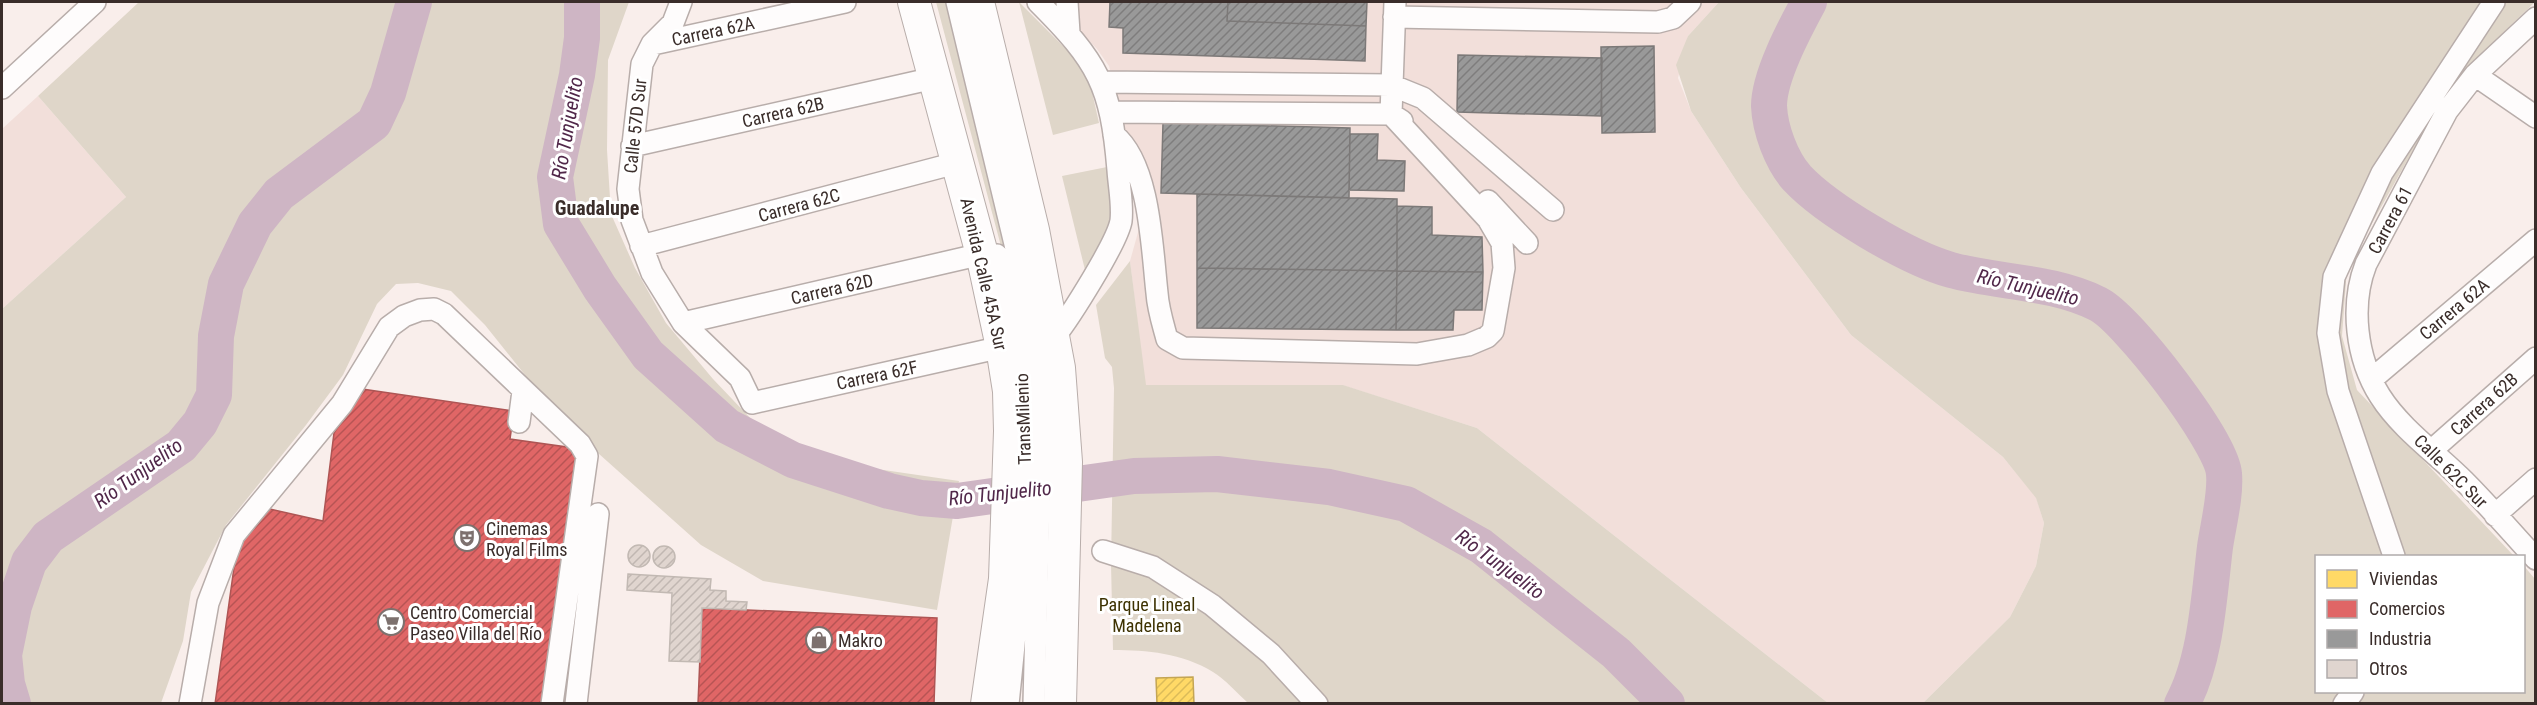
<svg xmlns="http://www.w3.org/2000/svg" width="2537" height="705" font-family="'Roboto Condensed',sans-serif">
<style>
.built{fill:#f2dfda}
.green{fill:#dfd6c9}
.homes{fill:url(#homes-hatch);stroke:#c4a554;stroke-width:1.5}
.shops{fill:url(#shops-hatch);stroke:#ae5554;stroke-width:1.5}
.industry{fill:url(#industry-hatch);stroke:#7c7978;stroke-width:1.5}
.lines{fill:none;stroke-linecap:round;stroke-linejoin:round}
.river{stroke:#ceb5c4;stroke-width:36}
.building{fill:url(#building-hatch);stroke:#c2b9b3;stroke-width:1.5}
.minor-casing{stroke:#b8adaa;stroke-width:24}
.highway-casing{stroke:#b8adaa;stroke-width:34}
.minor{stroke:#fefcfc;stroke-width:21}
.highway{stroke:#fefcfc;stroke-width:32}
.labels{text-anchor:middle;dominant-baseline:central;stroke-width:6;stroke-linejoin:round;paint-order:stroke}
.street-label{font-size:18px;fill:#3a2d2a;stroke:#fff}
.poi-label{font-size:18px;fill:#3a2d2a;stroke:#fff;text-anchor:start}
.park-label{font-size:18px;fill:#3d3202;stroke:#fff}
.water-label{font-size:20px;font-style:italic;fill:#51284a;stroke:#fff}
.neighbourhood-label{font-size:20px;font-weight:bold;fill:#3a2d2a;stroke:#fff}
</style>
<defs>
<pattern id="homes-hatch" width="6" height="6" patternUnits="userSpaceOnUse" patternTransform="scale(1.5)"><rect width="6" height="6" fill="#ffd966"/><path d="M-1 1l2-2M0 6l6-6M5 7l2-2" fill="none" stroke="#dbbb59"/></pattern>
<pattern id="shops-hatch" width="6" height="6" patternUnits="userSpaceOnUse" patternTransform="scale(1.5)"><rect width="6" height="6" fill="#e06666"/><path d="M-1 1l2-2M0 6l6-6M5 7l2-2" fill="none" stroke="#b75454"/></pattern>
<pattern id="industry-hatch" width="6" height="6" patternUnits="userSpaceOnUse" patternTransform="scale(1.5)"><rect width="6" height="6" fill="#999"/><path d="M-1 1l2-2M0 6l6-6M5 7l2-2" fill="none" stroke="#7e7d7d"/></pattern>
<pattern id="building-hatch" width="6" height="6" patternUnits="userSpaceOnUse" patternTransform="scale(1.5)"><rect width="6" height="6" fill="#e0d5cf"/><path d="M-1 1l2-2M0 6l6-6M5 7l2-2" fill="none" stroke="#c1b7b2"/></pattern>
</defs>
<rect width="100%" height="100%" fill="#f9eeeb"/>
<path class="built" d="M1052 2H1719L1688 36 1678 78 1691 111 1741 188 1851 335 2003 457 2036 497 2044 523 2036 566 2010 617 1923 703H1828L1477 428 1342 385H1145L1130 261 1142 218 1117 96 1109 66 1097 49Z
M38 96 126 197 2 309V129Z"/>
<path class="green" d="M139 2H629L608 60 607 150 611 214 635 268 666 323 713 379 753 421 804 447 870 468 959 481 937 610 763 581 701 545 589 445 546 401 485 325 451 291 418 283 396 284 377 304 343 375 306 425 226 525 191 592 183 641 161 703H2V309L126 197 38 96Z
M936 2H947L1007 248 1002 250Z
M1019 2 1078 61 1090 83 1099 123 1053 135Z
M1719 2H2535L2450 84 2347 268 2342 336 2357 390 2514 556H2316V692H2524V566L2535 579V703H1923L2010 617 2036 566 2044 523 2036 498 2003 457 1851 335 1741 188 1691 111 1676 65 1688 36Z
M1107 167 1114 209 1108 236 1086 274 1062 176Z
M1130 261 1146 385H1343L1477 428 1828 703H1248C1237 693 1225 679 1213 672 1182 653 1147 650 1113 650L1111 564 1114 388 1112 367 1105 358 1096 305Z"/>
<path class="homes" d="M1193 677 1194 704H1157L1156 678Z"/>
<path class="shops" d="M362 389 514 411 510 439 581 449 545 704H215L237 546 270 509 323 521 334 433Z
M702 608 937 618 934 704H698Z"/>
<path class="industry" d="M1110 2H1228L1227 21 1366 26 1365 61 1123 53V28L1109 27Z
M1228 2H1367L1366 26 1227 21Z
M1654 46 1655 132 1602 133 1601 47Z
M1458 55 1602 58 1601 116 1457 112Z
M1163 123 1350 128 1349 198 1161 193Z
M1350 134H1378L1377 160 1405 161 1404 191 1349 190Z
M1197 194 1397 199V271L1197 268Z
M1397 206 1432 207V235L1482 237 1483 272 1397 271Z
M1197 268 1397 271 1396 330 1197 328Z
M1397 271 1483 272 1482 310H1454L1453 330H1396Z"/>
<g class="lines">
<path class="river" d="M582 2V38L577 75 555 177 561 224 600 288 648 355 727 426 793 460 889 491 921 498 957 501 1134 476 1217 474 1329 487 1406 504 1481 546 1616 653 1667 704
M1809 2C1795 28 1769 76 1769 106 1770 129 1781 160 1797 178 1827 210 1908 258 1951 270 1999 283 2052 281 2098 304 2127 318 2222 442 2224 474 2226 495 2218 526 2215 547 2209 596 2206 660 2182 704
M13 704 7 684 4 655 14 606 29 562 48 537 181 446 200 423 214 395 216 336 226 284 255 224 279 194 374 123 388 93 414 2"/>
</g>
<path class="building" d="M628 556a11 11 0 1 1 22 0a11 11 0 1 1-22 0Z
M653 557a11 11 0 1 1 22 0a11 11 0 1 1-22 0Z
M628 574 711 579 710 590 726 591V601L747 602 746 610 702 608 700 662 669 661 672 593 627 590Z"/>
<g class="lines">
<defs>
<path id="minor" d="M681 2 673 23 652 44 642 64 628 189 632 220 652 273 683 323 740 378 752 403 1002 347
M957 2 1015 244 1032 327 1038 376 1040 461 1034 704
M1038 2C1098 62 1111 85 1118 170 1119 186 1123 205 1121 221 1117 243 1070 317 1055 336
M1067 2 1069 33
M1394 17 1658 22 1673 18 1690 2
M2536 18 2475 75 2447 111 2366 264C2350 305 2356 358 2380 396 2401 429 2437 454 2464 481 2489 506 2512 533 2536 559
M653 44 845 2
M2475 75 2536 117
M1102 82 1391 85 1423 98 1553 210
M2 88 95 2
M1110 112 1391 114 1402 121
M1114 135C1150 164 1152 249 1157 293 1158 309 1163 324 1167 339L1183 348 1417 354 1468 345 1487 337 1493 331 1504 268 1502 243 1488 219 1391 114 1395 2
M632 146 934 78
M1488 201 1527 243
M641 246 956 163
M997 255 1014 318 1023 392
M683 323 982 254
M2372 379 2536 240
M519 422 523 391
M2432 450 2536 358
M2495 515 2536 479
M1103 551 1153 567 1212 605 1271 654 1317 704
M2394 556 2338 391 2328 333 2334 277 2382 173 2494 2
M190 704 208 603 234 535 342 404 389 327 404 316 420 310 434 309 444 314 580 444 587 456 552 704
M576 704 598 514
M1008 704 1022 566 1025 429
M2344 704 2353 692"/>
<path id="highway" d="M914 2 982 254 1002 347 1009 391 1010 431 1005 579 987 704
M978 2 1033 230 1059 368 1066 462 1060 704"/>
</defs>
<use href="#minor" class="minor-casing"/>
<use href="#highway" class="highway-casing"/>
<use href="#minor" class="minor"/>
<use href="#highway" class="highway"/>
</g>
<defs>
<symbol id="theatre-ring" viewBox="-11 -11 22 22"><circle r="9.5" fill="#fff" stroke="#7d716e" stroke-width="1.5"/><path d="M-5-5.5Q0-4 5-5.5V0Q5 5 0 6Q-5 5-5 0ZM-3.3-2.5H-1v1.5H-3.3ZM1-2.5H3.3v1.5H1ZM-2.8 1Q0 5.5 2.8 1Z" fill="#7d716e"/></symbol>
<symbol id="supermarket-ring" viewBox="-11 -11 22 22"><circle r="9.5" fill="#fff" stroke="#7d716e" stroke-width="1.5"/><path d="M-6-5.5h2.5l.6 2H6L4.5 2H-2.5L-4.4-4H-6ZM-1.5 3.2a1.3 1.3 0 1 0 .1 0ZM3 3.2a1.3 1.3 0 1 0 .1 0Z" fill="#7d716e"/></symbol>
<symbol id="shop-ring" viewBox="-11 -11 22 22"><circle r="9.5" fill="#fff" stroke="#7d716e" stroke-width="1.5"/><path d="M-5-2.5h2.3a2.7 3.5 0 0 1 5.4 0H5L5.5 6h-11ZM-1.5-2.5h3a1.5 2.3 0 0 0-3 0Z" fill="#7d716e"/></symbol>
</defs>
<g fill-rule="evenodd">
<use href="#theatre-ring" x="452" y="523" width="30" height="30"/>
<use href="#supermarket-ring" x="376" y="607" width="30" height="30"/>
<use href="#shop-ring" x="804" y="625" width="30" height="30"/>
</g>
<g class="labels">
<g class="street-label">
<text transform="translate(713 31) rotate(-12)">Carrera 62A</text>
<text transform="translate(783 112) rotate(-13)">Carrera 62B</text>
<text transform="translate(635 126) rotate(-84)">Calle 57D Sur</text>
<text transform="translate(799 205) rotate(-15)">Carrera 62C</text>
<text transform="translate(2390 220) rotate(-62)">Carrera 61</text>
<text transform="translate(984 274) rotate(77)">Avenida Calle 45A Sur</text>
<text transform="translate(832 289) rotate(-13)">Carrera 62D</text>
<text transform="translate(2454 309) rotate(-40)">Carrera 62A</text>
<text transform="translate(877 375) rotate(-12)">Carrera 62F</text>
<text transform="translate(2484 404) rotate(-42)">Carrera 62B</text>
<text transform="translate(1023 419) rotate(-92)">TransMilenio</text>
<text transform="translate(2451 471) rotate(45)">Calle 62C Sur</text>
</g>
<g class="poi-label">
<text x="486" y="528">Cinemas<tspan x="486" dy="21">Royal Films</tspan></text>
<text x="410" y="612">Centro Comercial<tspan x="410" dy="21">Paseo Villa del Río</tspan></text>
<text x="838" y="640">Makro</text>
</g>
<g class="park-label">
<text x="1147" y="604">Parque Lineal<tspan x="1147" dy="21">Madelena</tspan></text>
</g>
<g class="water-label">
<text transform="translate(567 128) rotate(-80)">Río Tunjuelito</text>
<text transform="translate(2028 287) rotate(13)">Río Tunjuelito</text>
<text transform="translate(138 473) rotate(-36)">Río Tunjuelito</text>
<text transform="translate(1000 493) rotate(-6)">Río Tunjuelito</text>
<text transform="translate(1500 564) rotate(36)">Río Tunjuelito</text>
</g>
<g class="neighbourhood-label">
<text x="597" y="208">Guadalupe</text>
</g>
</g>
<rect width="2537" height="705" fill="none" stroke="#3a2d2a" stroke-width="6"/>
<rect x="2315" y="555" width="210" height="138" fill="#ffffff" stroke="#b0abaa" stroke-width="1.5"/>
<rect x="2327" y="570" width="30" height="18" fill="#ffd966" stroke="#b0abaa" stroke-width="1.5"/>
<text x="2369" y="585" font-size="18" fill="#3a2d2a">Viviendas</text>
<rect x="2327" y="600" width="30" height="18" fill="#e06666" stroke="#b0abaa" stroke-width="1.5"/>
<text x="2369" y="615" font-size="18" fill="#3a2d2a">Comercios</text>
<rect x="2327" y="630" width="30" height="18" fill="#999999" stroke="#b0abaa" stroke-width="1.5"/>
<text x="2369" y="645" font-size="18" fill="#3a2d2a">Industria</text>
<rect x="2327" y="660" width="30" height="18" fill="#e0d5cf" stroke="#b0abaa" stroke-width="1.5"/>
<text x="2369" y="675" font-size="18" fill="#3a2d2a">Otros</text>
</svg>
